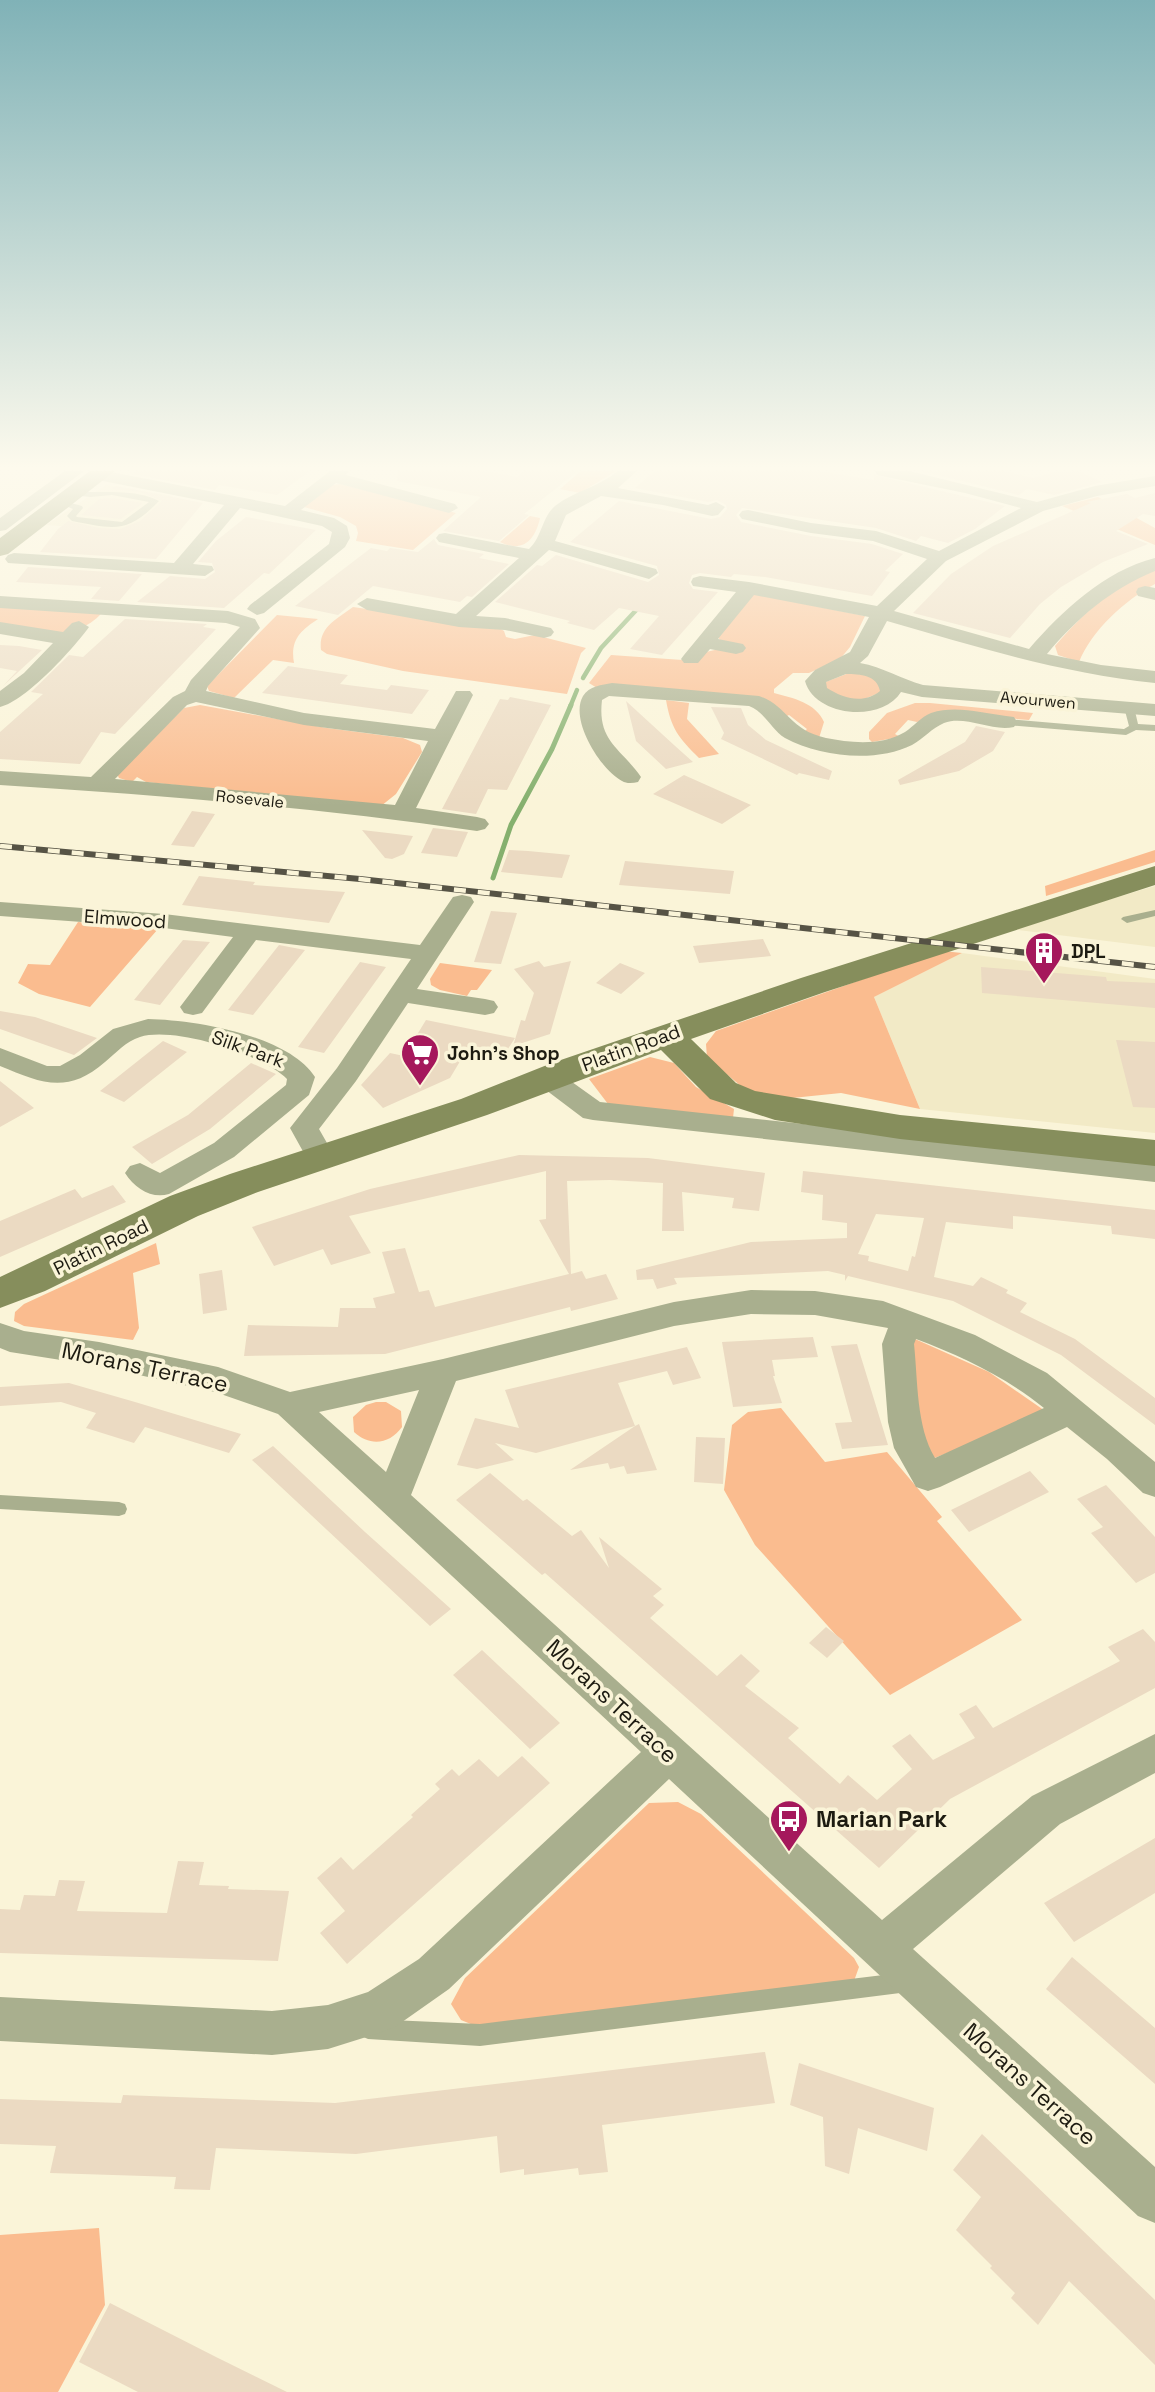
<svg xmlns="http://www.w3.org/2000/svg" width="1155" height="2392" font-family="'Space Grotesk',sans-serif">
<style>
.built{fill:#f2eac6}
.green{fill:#fabc8f}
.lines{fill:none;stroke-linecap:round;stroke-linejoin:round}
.stream-far1{stroke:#85b06e;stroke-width:4.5}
.stream{stroke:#85b06e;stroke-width:5}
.building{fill:#ebdac2;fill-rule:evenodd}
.lane{fill:#a9af8e;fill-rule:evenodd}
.street{fill:#a9af8e;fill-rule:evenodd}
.secondary{fill:#868e5c;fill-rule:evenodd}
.rail-casing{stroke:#565345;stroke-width:6}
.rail{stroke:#faf4d8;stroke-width:4.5;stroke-dasharray:12;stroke-linecap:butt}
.labels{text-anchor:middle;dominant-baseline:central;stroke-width:7;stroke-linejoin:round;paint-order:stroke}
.far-street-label{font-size:16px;fill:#1d1b11;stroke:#faf4d8}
.street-label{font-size:19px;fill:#1d1b11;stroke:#faf4d8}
.poi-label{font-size:19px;font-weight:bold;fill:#1d1b11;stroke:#faf4d8;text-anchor:start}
.near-street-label{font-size:23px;fill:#1d1b11;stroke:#faf4d8}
.near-poi-label{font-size:23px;font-weight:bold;fill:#1d1b11;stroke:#faf4d8;text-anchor:start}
</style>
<rect width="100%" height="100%" fill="#faf4d8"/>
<path class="built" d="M106 485 173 496 127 531 46 525Z
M1155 886V947L1009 929Z
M962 953 1155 979V1133L920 1109 874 997Z"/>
<path class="green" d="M581 471H616L580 493 560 489Z
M340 484 456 513 413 550 356 541 358 533 356 526 340 517 304 507 332 485Z
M1098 497 1155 528V545L1062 506Z
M530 516 540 518C535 541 522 553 500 542Z
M1155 569V584C1124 601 1092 630 1079 662L1058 655 1055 646C1084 612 1112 587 1155 569Z
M754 594 865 616 850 647 840 659 809 673H793L774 689V693C793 698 816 703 824 722L819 738 803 733 807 729 789 715 785 717 763 699 597 688 589 683 611 655 697 661 706 652 719 649 720 640 717 636Z
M0 607 102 613C71 645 39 630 0 623Z
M353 607 499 628 504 631 506 637 515 639 535 635 586 648 581 653 567 694 403 671 327 654 321 650C318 627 337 619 353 607Z
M277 615 318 619C300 631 290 640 294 663L273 660 234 698 209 691 207 686Z
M849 673 867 675 880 683 881 692 860 701 831 696 823 683Z
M666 700 689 703 687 719 719 754 699 758C679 738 671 729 666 700Z
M915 703H930L1033 713 1029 720 942 713 917 722 908 720 895 734 900 737 872 742 869 739V732L887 713Z
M200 705 327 728 403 738 420 745 422 752 396 794 381 806 146 782 137 777 132 782 119 778 117 774 184 708Z
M1155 850V862L1046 896 1045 886Z
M78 922 158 929 90 1007 39 994 18 983 28 964 50 965Z
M943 951 962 953 874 997 920 1109 841 1093 792 1098 747 1091 707 1058 706 1044 716 1031Z
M440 963 492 970 477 990H471L467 996 440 990 431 985 430 979Z
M650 1057 674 1063 696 1087 734 1109 733 1118 608 1104 589 1079Z
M156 1243 160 1264 133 1273 139 1328 133 1340 24 1326 14 1321 15 1312 24 1304Z
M915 1339 989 1372 1048 1413 927 1461 904 1346Z
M376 1402H386L401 1411 402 1427C390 1444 370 1447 354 1432L353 1417 366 1405Z
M781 1408 825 1462 887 1452 942 1517 937 1521 1022 1620 890 1695 755 1545 724 1490 732 1425 748 1412Z
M678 1802 701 1814 854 1958 859 1967 854 1981 478 2027 461 2020 451 2004 465 1978 649 1803Z
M99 2228 105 2305 58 2392H0V2235Z"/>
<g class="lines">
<path class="stream-far1" d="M583 678 601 648 640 606
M570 707 577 690"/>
<path class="stream" d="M493 878 511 825 552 749 571 705"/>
</g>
<path class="building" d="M136 471H310L277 495 219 485 215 490 133 474Z
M398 471H484L517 477 524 471H578L524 514 529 515 499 541 443 531 481 497 397 481Z
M655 471H818L874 480V475L1005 506 975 529 948 543 921 536 916 541 876 528 742 508 736 515 741 522 811 536 872 544 903 554 885 571 890 572 872 596 765 577 734 574 731 577 700 573 692 575 689 583 693 589 718 592 662 655 630 649 659 616 619 608 594 630 567 623 570 621 495 602 537 565 542 566 556 555 648 582 659 575 657 566 570 542 619 501 711 519 720 517 727 509 726 505 717 500 708 502 635 488Z
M921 471H1003L1033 478 1055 472 1078 471 1102 482 1054 495 1027 489 1019 495Z
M116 486 203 503 156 559 40 552 58 529 68 521 99 528 120 529 140 521 162 501 140 492 111 489Z
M1155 493V516L1143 514 1116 531 1148 544 1103 562 1061 587 1040 604 1010 638 913 613 951 574 993 546 1091 503 1086 502 1127 494 1135 498Z
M112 498 143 503 121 519 81 515 99 499Z
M246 517 316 530 269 574 264 573 224 608 137 602 170 576 205 579 215 572 212 563 198 562 216 541Z
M434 539 438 545 484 554 479 558 509 564 472 597 467 596 460 602 373 586 338 615 295 606 371 548 387 551 390 548 418 552Z
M28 567 142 574 119 601 91 599 101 587 16 582Z
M125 619 207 624 203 627 216 629 115 734 101 732 80 764 0 759V732L43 694 31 692 69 655 83 657Z
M0 645 19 646 42 650 3 686 17 671 0 668Z
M288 666 348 675 340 684 387 690 391 685 429 690 412 714 262 693Z
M510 697 551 705 507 790 488 789 476 814 442 809 500 699 508 700Z
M626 701 674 745 693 762 666 769 636 741Z
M711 707 741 708 748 725 766 740 832 771 829 780 799 773 797 775 721 739 724 733Z
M976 726 1005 732 993 751 959 771 900 785 898 780 965 742Z
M684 775 751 805 722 824 653 794Z
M192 811 215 814 194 847 171 845Z
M433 828 468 832 457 857 421 853Z
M362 830 388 833 413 836 404 854 392 859 385 858Z
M509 850 528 851 570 855 562 878 501 872Z
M625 861 734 871 730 894 619 885Z
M199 876 255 882 253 885 345 892 329 923 182 905Z
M491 911 517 913 501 964 474 962Z
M763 939 771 956 699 963 693 946Z
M183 940 210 942 160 1005 134 1000Z
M279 945 305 950 253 1015 228 1010Z
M539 961 544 967 571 961 550 1034 513 1046 521 1020 525 1021 534 993 514 969Z
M360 962 386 967 324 1053 298 1047Z
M620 963 645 973 621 994 596 983Z
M981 967 1106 977 1107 981 1155 983V1008L982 993Z
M0 1011 35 1017 97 1038 74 1055 0 1029Z
M426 1020 515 1038 504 1055 468 1048 450 1078 383 1108 361 1085 390 1053 404 1056Z
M1116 1040 1155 1042V1108L1133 1107Z
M163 1041 187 1052 124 1102 100 1091Z
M251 1063 276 1074 210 1129 152 1164 132 1147 188 1115Z
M0 1081 34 1108 0 1127Z
M519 1155 648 1158 765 1173 759 1211 732 1208 734 1198 682 1192 684 1231H662L663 1183 610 1180 567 1181 571 1274 582 1271 586 1279 606 1274 618 1299 571 1311 570 1307 385 1354 244 1356 248 1325 338 1327 340 1308H376L373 1298 395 1293 382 1252 405 1248 419 1292 429 1290 435 1307 569 1274 539 1220 546 1219V1171L349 1216 371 1253 331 1265 323 1249 274 1266 252 1227 370 1189Z
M803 1171 1155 1210V1239L1112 1234 1111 1226 1035 1218 1013 1216V1229L946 1222 934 1277 973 1286 981 1277 1008 1290 1006 1293 1027 1303 1020 1312 1075 1339 1155 1398V1425L1061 1355 953 1301 848 1276 845 1281V1275L828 1271 674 1278 677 1284 657 1289 653 1279 637 1280 636 1270 751 1242 847 1238V1223L822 1220 823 1195 801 1192ZM876 1214 924 1218 915 1257 912 1256 908 1271 868 1261 869 1256 858 1254Z
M113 1185 126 1202 0 1257V1221L75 1189 82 1198Z
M222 1270 227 1310 203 1314 199 1274Z
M813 1337 818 1357 772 1360 775 1376H773L782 1403 733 1407 722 1342Z
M857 1344 888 1445 842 1449 835 1423 852 1422 831 1346Z
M687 1347 701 1378 673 1385 667 1371 618 1383 635 1426 639 1424 657 1470 627 1474 624 1466 610 1469 608 1463 570 1470 635 1426 536 1453 495 1443 514 1460 477 1469 457 1465 475 1418 519 1428 505 1390Z
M69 1383 135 1402 241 1434 229 1453 145 1427 134 1443 86 1428 96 1413 61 1402 0 1406V1387Z
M696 1437 725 1438 723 1484 694 1482Z
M273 1446 365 1532 451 1609 430 1626 252 1460Z
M1030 1471 1049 1492 969 1532 951 1510Z
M490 1473 523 1501 527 1499 572 1536 581 1530 609 1568 599 1537 662 1589 653 1596 664 1605 650 1618 717 1676 741 1654 760 1671 745 1686 799 1728 788 1738 840 1784 848 1775 877 1800 912 1769 892 1746 910 1734 933 1760 975 1738 959 1714 976 1705 993 1728 1120 1661 1108 1647 1143 1629 1155 1642V1688L950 1799 879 1868 545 1573 542 1575 456 1500Z
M1106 1485 1155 1537V1573L1136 1583 1091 1533 1103 1527 1077 1499Z
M826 1627 844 1641 827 1658 809 1643Z
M482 1650 560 1723 530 1749 453 1675Z
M522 1756 550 1783 347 1964 320 1933 345 1911 317 1878 341 1857 353 1870 413 1817 411 1815 440 1789 435 1784 452 1769 459 1776 479 1759 498 1777Z
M1155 1838V1893L1074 1942 1044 1903Z
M178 1861 204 1862 199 1885 229 1886 228 1889 289 1891 278 1961 0 1953V1909L20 1910 24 1895 55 1896 59 1880 85 1881 77 1911 167 1913Z
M1072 1957 1155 2028V2084L1046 1989Z
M765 2052 775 2103 602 2125 608 2172 579 2175 578 2168 524 2175V2169L500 2173 497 2136 356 2154 216 2148 210 2190 174 2189 176 2177 50 2173 56 2146 0 2144V2099L121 2103 123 2095 335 2103Z
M799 2063 934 2108 927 2151 858 2128 849 2174 825 2166 823 2117 790 2105Z
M982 2134 1155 2300V2365L1069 2281 1038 2325 1011 2298 1015 2293 990 2268 992 2266 956 2230 981 2197 953 2170Z
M110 2303 216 2357 287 2392H138L79 2362Z"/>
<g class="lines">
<path class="lane" d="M76 491C103 494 135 488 159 501 127 534 115 529 72 521L67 516 73 509 59 503 63 501 82 506 83 508 76 516 77 517 122 522 149 502 112 495 90 497 73 495V491Z
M1129 704 1134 707 1138 724 1155 725V731L1136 730 1126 735 1006 725 1001 722 1006 719 1124 729 1129 726 1124 707Z
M1155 910V916L1127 923 1121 919 1123 917Z
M0 1495 119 1502 125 1504 127 1509 125 1514 119 1516 0 1509Z
M908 1972 915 1975 918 1982 915 1989 908 1992 480 2046 368 2039 361 2036 358 2029 361 2022 368 2019 480 2024Z"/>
<path class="street" d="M65 471H84L6 530 0 531V518Z
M93 471H106L285 506 330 471H349L346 475 455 504 458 508 449 513 336 483 301 510 334 518 347 526 350 538 345 547 264 613 257 615 247 609 250 605 329 544 332 532 322 526 240 508 193 564 212 566 214 570 205 576 8 563 5 559 8 555 14 553 174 563 224 505 93 479 91 475Z
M618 471H637L618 488 708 505 716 502 725 507 718 515 712 516 663 505 601 496 566 515 555 541 656 569 658 573 649 579 549 550 476 616 505 618 551 628 554 632 551 636 544 638 505 630 459 627 367 610 357 604 367 598 456 614 519 558 439 542 436 538 439 534 445 533 529 549C542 537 542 517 555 506 574 491 599 487 618 471Z
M875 471H909L1037 502 1095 486 1155 476V486L1097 496 1043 511 946 561 894 611 1029 649C1062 611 1104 571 1155 558V571C1111 589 1077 618 1047 654L1101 665 1155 671V683C1062 673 976 647 887 621L868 656 860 663C883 667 901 679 923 685L1155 704V716L922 697 901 692C882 723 815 717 805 681L815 670 850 652 869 617 754 595 718 639 743 644 746 648 743 652 736 654 710 649 698 663H684L681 659 684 655 736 592 693 586 691 582 693 578 700 576 749 582 877 606 927 559 873 541 811 533 742 519 739 515 742 511 748 510 811 523 876 531 939 551 1021 508 965 493 877 475ZM846 674C860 674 877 675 880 691 864 704 844 699 827 688L826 682Z
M1145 586 1155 588V600L1138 596 1136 592 1138 588Z
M0 596 228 611 255 619 260 628 208 686 206 691 304 713 435 729 456 691H470L473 695 416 808 477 817 485 819 489 824 485 829 477 831C319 808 159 795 0 785V771L91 777 173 697 185 691 191 680 240 627 226 623 0 608ZM196 702 304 725 428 741 395 805 115 779 187 705Z
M79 621 89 627C73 649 26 701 0 707V691L24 673 53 643 0 634V622L63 632 72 623Z
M612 683 759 696C787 705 789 730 826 738 851 743 882 746 905 732 914 726 921 717 931 713 956 705 981 713 1006 716L1014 717 1017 722 1014 727C991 732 966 715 944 723 932 728 923 739 912 745 876 763 820 757 785 738 771 729 765 712 749 706L609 696 602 700C597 742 621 748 641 777L638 782C633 783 627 784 622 781 601 770 569 720 583 696 589 686 602 685 612 683Z
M462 895 471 897 474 902 417 989 485 999 494 1001 498 1007 494 1013 485 1015 408 1003 356 1081 319 1129 335 1157 330 1164 320 1167 310 1164 290 1128 337 1068 411 959 256 940 202 1013 193 1015 184 1013 180 1007 233 937 164 928 0 916V902L164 914 420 945 453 897Z
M148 1019C195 1020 288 1035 315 1077L309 1095 234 1157 169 1194C152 1199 135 1189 125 1173L130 1166 140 1163 160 1173 214 1143 286 1085 287 1079C262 1054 174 1026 140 1037 126 1041 115 1054 105 1062 67 1095 41 1083 0 1066V1048L47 1066H60L80 1055 113 1029Z
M548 1069 558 1072 600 1102 1155 1162V1182L593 1120 583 1118 538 1084 534 1078 538 1072Z
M751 1290 815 1291 883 1301 975 1335 1047 1373 1155 1462V1497L1143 1493 1107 1459 1067 1427 940 1487 928 1491 916 1487 894 1448 888 1422 882 1344 888 1328 815 1315 751 1314 674 1326 456 1381 411 1495 882 1920 1032 1796 1155 1734V1773L1060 1824 913 1949 1155 2167V2223L1138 2216 669 1779 449 1989 395 2027 379 2033 328 2049 272 2055 0 2041V1997L272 2011 328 2005 368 1992 419 1959 641 1752 278 1414 215 1392 99 1366 10 1352 0 1348V1323L24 1331 99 1342 218 1367 290 1392 443 1359 674 1302ZM916 1339C961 1356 1006 1377 1044 1408L935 1458C916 1426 918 1381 914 1344ZM419 1390 386 1472 319 1412Z"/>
<path class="secondary" d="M90 471H115L8 554 0 556V538Z
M1155 866V885L825 992 691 1039 736 1083 755 1091 900 1115 1155 1140V1166L900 1139 775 1120 710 1099 661 1050 487 1115 258 1192 198 1216 45 1291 0 1308V1277L170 1196 230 1174 461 1099 552 1063 801 978Z"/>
<defs>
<path id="rail" d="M0 846 360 879 1155 967"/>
</defs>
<use href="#rail" class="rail-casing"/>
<use href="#rail" class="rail"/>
</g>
<linearGradient id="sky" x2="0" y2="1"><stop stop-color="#80b2b7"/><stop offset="0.58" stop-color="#fdfaed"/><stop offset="1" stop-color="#fdfaed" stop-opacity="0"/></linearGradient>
<rect width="1155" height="806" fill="url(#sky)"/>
<defs>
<symbol id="building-pin" viewBox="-11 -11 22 30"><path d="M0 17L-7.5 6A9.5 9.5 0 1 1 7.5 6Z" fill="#a5185c" stroke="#faf4d8"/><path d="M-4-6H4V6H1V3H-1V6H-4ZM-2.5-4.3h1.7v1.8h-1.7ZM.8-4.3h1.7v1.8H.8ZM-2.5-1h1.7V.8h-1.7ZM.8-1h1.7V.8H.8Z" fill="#fff"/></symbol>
<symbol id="supermarket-pin" viewBox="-11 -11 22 30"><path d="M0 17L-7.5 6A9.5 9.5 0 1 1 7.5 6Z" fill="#a5185c" stroke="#faf4d8"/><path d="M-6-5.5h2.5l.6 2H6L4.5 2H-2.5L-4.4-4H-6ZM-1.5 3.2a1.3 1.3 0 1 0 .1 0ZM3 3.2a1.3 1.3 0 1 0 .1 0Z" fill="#fff"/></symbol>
<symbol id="bus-pin" viewBox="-11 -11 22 30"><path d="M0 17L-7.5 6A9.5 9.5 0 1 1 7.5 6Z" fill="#a5185c" stroke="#faf4d8"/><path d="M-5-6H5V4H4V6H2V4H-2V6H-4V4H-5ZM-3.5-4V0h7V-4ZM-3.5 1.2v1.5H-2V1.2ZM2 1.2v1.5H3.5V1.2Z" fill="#fff"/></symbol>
</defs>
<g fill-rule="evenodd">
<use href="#building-pin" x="1022" y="929" width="44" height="60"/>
<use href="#supermarket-pin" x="398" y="1031" width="44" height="60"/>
<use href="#bus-pin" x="767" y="1797" width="44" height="60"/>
</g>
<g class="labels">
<g class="far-street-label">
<text transform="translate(1038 700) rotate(5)">Avourwen</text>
<text transform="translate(250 799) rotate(6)">Rosevale</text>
</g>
<g class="street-label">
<text transform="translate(125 919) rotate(4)">Elmwood</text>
<text transform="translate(631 1048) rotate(-20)">Platin Road</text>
<text transform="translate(248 1049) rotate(20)">Silk Park</text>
<text transform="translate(101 1247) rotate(-26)">Platin Road</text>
</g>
<g class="poi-label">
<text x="1071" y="951">DPL</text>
<text x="447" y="1053">John's Shop</text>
</g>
<g class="near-street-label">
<text transform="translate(145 1367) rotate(12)">Morans Terrace</text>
<text transform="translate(612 1701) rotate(43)">Morans Terrace</text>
<text transform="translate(1030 2084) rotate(42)">Morans Terrace</text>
</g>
<g class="near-poi-label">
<text x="816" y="1819">Marian Park</text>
</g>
</g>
</svg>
